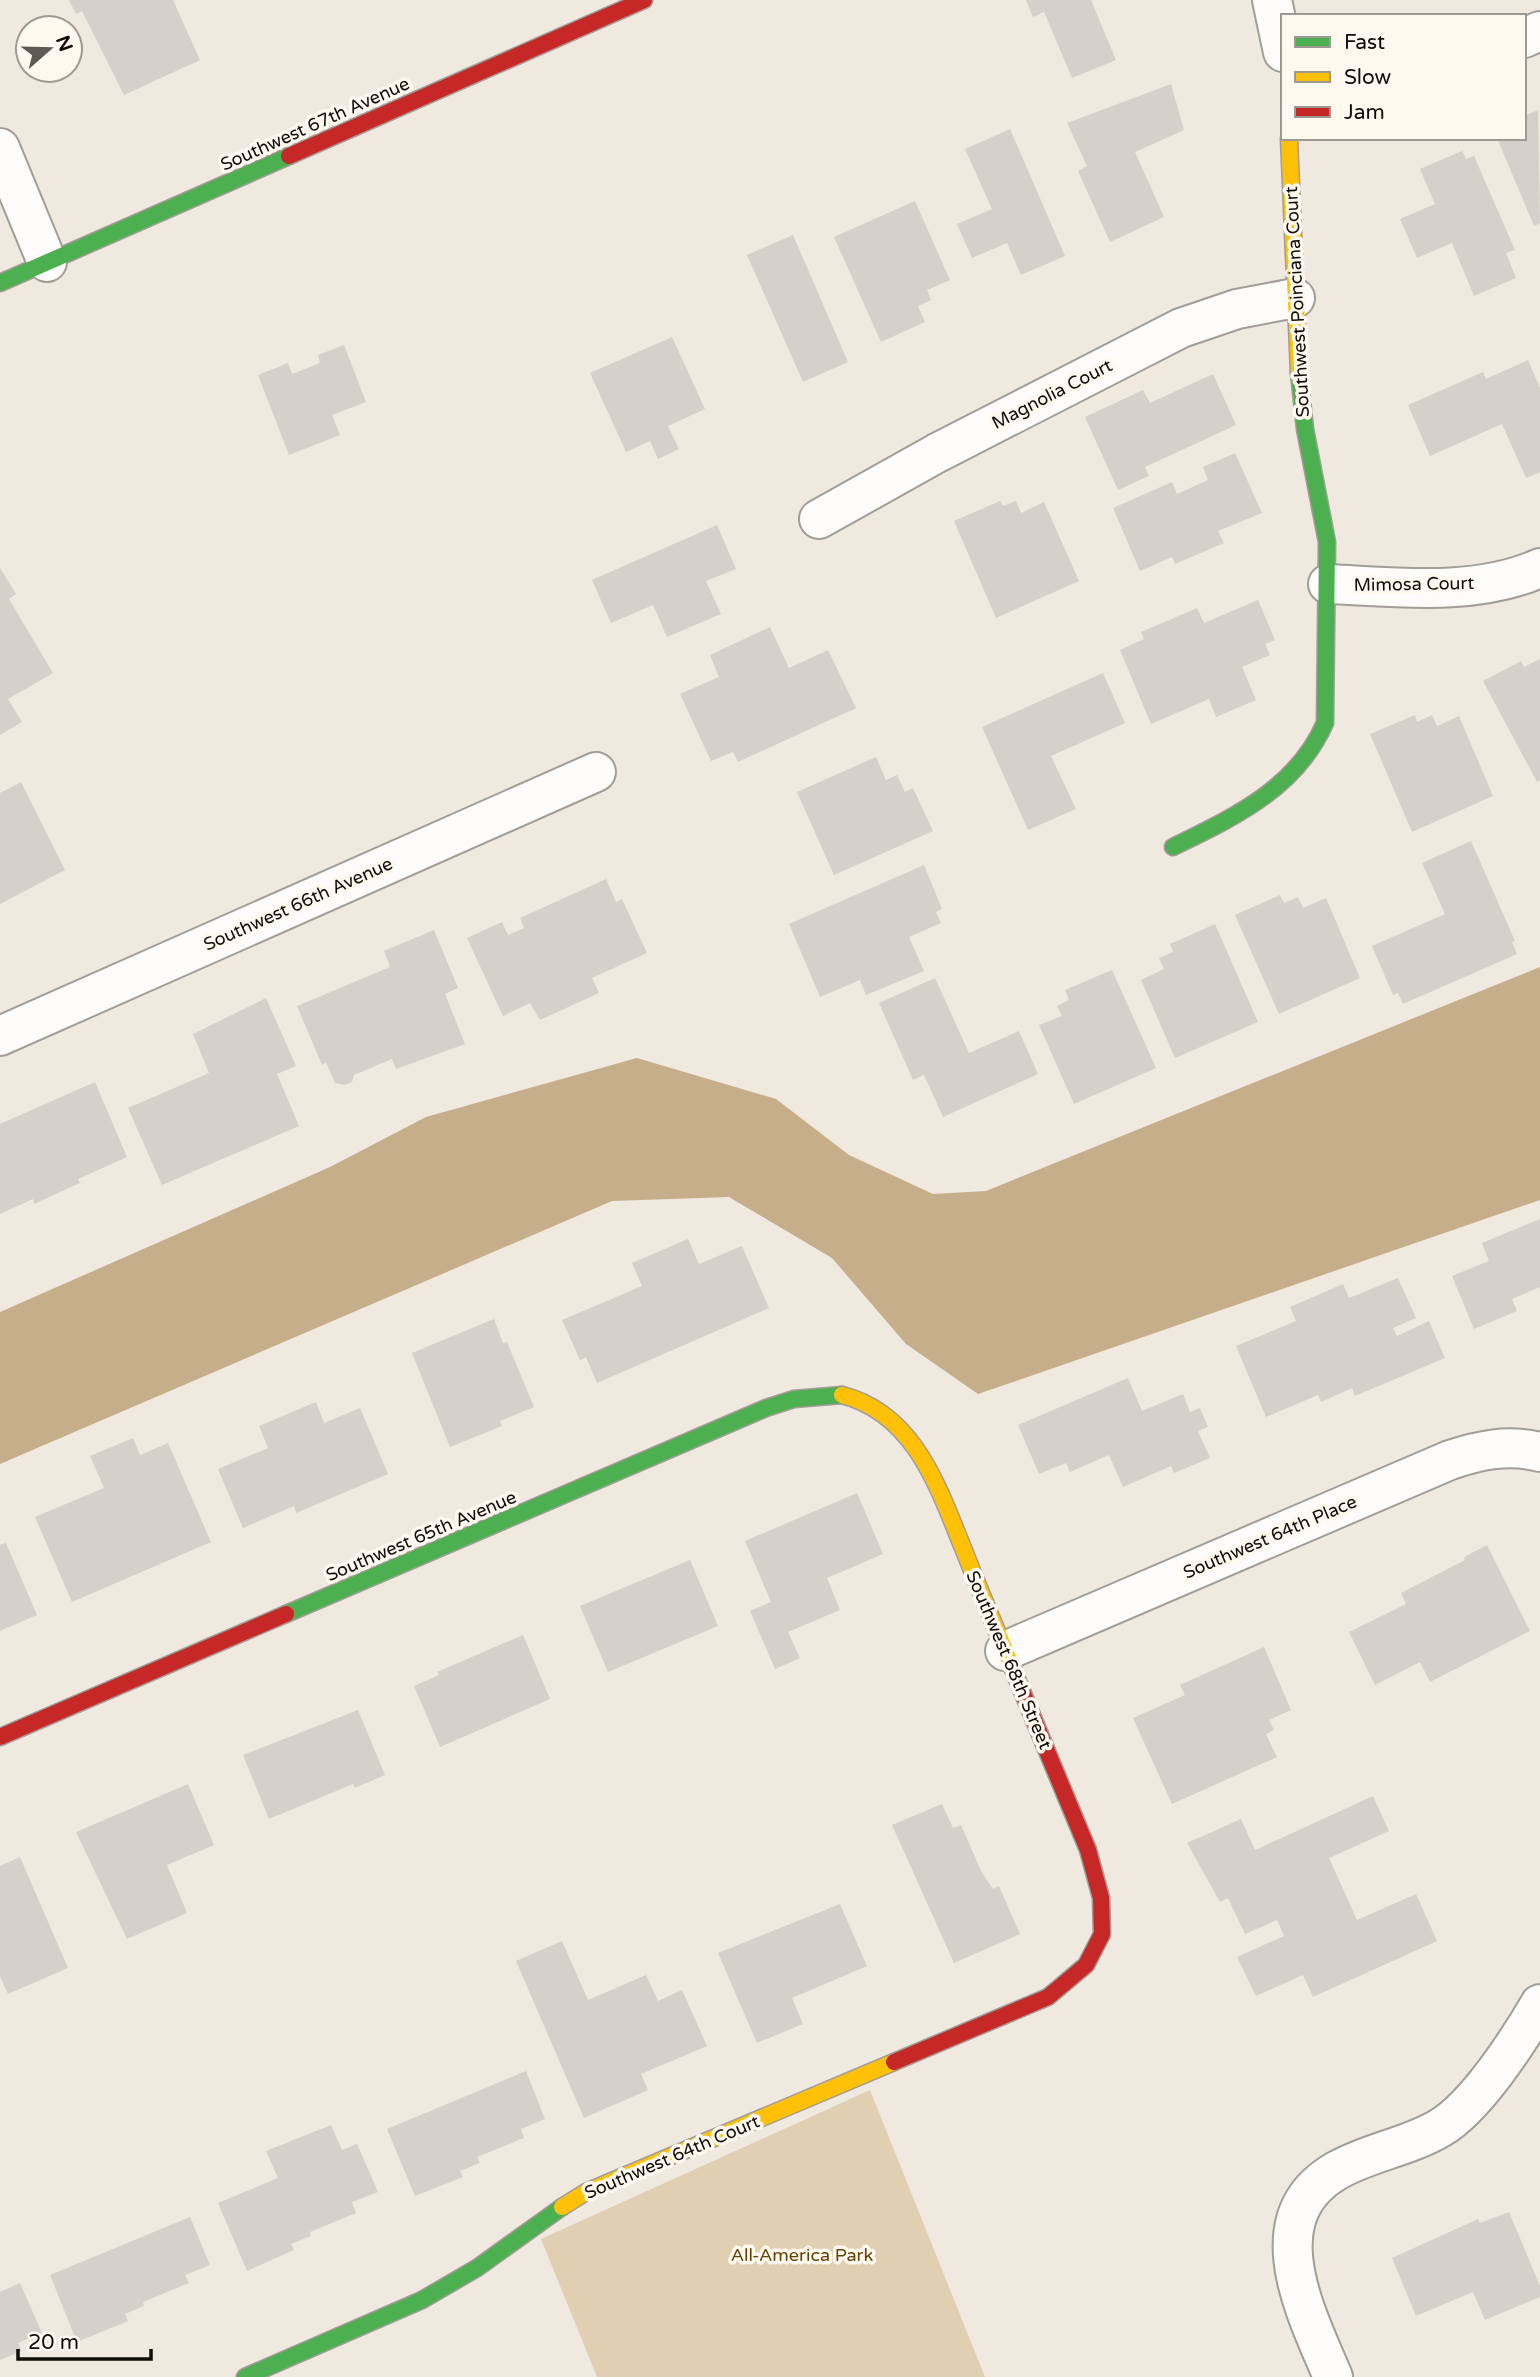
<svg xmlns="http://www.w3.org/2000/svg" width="1540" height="2377" font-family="'Varela Round',sans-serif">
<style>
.green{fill:#e1cfb2}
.water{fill:#c6ae8a}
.building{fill:#d5d0c9}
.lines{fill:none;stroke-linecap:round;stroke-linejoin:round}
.street-casing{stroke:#a29d96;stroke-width:42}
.fast-casing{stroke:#a29d96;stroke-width:19}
.slow-casing{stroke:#a29d96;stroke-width:19}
.jam-casing{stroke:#a29d96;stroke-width:19}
.street{stroke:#fdfcfa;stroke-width:38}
.fast{stroke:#4caf50;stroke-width:16}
.slow{stroke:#ffc107;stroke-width:16}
.jam{stroke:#c62828;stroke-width:16}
.labels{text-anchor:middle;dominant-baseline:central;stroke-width:7;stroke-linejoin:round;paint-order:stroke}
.street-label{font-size:18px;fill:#0f0b07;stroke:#fef8ee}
.park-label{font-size:18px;fill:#624304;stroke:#fef8ee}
</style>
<rect width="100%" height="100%" fill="#efe9e0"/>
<path class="green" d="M870 2090 985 2377H597L541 2239Z"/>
<path class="water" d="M1540 967V1200L978 1394 906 1344 832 1258 729 1197 612 1201 0 1464V1312L330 1167 426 1117 637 1058 776 1099 849 1155 933 1194 986 1191Z"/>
<path class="building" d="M69 0H173L200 60 124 95 82 11 76 14Z
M1026 0H1091L1116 60 1072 78 1044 12 1033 17Z
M1171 84 1184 130 1135 152 1164 217 1110 242 1078 171 1087 166 1067 123Z
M1538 110 1540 223 1534 226 1497 138H1524V116Z
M1010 129 1065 256 1021 275 1007 243 972 258 957 224 992 209 965 149Z
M1462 151 1466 159 1474 156 1515 250 1506 253 1516 278 1474 296 1452 243 1417 258 1400 219 1435 204 1420 169Z
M915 201 950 280 927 290 931 300 918 306 925 322 881 342 834 237Z
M793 235 848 362 803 382 747 255Z
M672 337 705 409 668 426 679 449 658 459 650 441 626 452 590 373Z
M344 345 366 402 332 415 340 435 289 455 258 375 288 363 292 374 320 363 318 355Z
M1528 360 1540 388V472L1526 478 1502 424 1430 456 1408 405 1483 372 1486 379Z
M1213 374 1236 425 1145 467 1149 476 1118 490 1085 417 1143 390 1150 403Z
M1235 453 1262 513 1218 531 1224 543 1175 564 1172 557 1140 571 1113 508 1172 482 1177 494 1208 480 1203 467Z
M1000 501 1003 506 1016 501 1021 513 1044 502 1079 581 996 618 954 521Z
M717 525 736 569 706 581 721 614 667 637 653 605 611 623 592 580Z
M0 568 16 594 9 599 53 673 8 699 22 722 0 735Z
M1258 600 1275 640 1265 644 1270 655 1242 667 1256 700 1216 717 1209 699 1151 724 1120 650 1144 639 1141 632 1197 608 1204 623Z
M770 627 789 668 828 650 856 708 738 762 733 752 711 761 680 694 719 677 710 655Z
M1540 659V780L1537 782 1483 681 1521 661 1524 667Z
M1103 673 1125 723 1051 756 1076 809 1028 830 982 727Z
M1415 715 1417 722 1432 715 1437 726 1459 716 1493 796 1412 832 1370 734Z
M876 757 886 780 897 775 905 792 913 788 933 831 834 875 797 792Z
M21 782 65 870 0 904V793Z
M1471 841 1515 941 1512 942 1517 954 1403 1004 1398 993 1393 995 1372 946 1445 914 1422 863Z
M924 865 942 909 936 912 941 923 909 937 924 971 866 995 860 980 820 997 789 924Z
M606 879 616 902 622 899 647 953 592 978 599 993 540 1020 530 1003 503 1016 467 938 502 922 508 935 524 928 520 918Z
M1280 895 1284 903 1298 897 1303 908 1326 898 1360 978 1279 1014 1235 915Z
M1215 924 1258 1022 1175 1058 1141 980 1164 969 1159 958 1173 952 1170 944Z
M434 930 458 988 445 994 465 1044 396 1069 392 1059 354 1075 352 1082 344 1085 335 1083 326 1062 322 1065 297 1006 390 967 384 951Z
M1112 970 1156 1068 1074 1104 1039 1025 1062 1016 1057 1006 1069 1000 1065 990Z
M935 978 969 1053 1019 1031 1038 1074 943 1117 924 1075 913 1080 879 1003Z
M266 998 296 1066 277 1074 299 1126 162 1185 128 1108 209 1073 193 1034Z
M95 1082 127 1157 78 1179 80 1183 34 1204 33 1199 0 1214V1124Z
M1540 1219V1287L1512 1299 1517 1311 1474 1329 1452 1276 1489 1261 1482 1243Z
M688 1239 699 1264 742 1246 769 1308 597 1383 586 1357 580 1360 562 1320 642 1286 632 1263Z
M1398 1278 1416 1318 1393 1328 1397 1336 1429 1321 1445 1358 1355 1396 1352 1388 1321 1402 1318 1395 1266 1417 1236 1346 1296 1321 1290 1307 1343 1284 1349 1298Z
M494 1319 503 1343 507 1342 534 1407 500 1421 502 1426 450 1447 412 1353Z
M1128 1378 1142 1411 1183 1394 1190 1412 1200 1408 1208 1427 1198 1431 1210 1458 1174 1473 1171 1466 1123 1487 1109 1455 1070 1472 1066 1463 1039 1474 1018 1425Z
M316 1402 324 1423 360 1408 388 1474 296 1513 294 1506 243 1528 218 1469 268 1448 259 1426Z
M133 1438 140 1455 168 1443 211 1542 72 1602 35 1517 104 1488 90 1456Z
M857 1493 883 1554 827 1578 840 1610 788 1632 800 1658 775 1669 750 1611 771 1602 745 1541Z
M6 1543 37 1615 0 1631V1545Z
M1487 1545 1530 1631 1430 1682 1420 1662 1375 1685 1349 1632 1406 1604 1401 1593 1465 1560 1464 1557Z
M690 1560 718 1626 608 1672 580 1606Z
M523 1635 550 1699 440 1747 414 1686 439 1675 437 1672Z
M1264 1647 1291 1710 1269 1720 1274 1730 1266 1734 1277 1757 1172 1804 1133 1718 1185 1695 1180 1685Z
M358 1710 385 1775 355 1788 353 1784 269 1819 243 1755Z
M188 1784 214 1845 167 1865 187 1913 127 1939 76 1832Z
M1373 1796 1389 1831 1329 1858 1357 1920 1416 1894 1437 1941 1313 1997 1303 1975 1256 1996 1237 1957 1284 1936 1277 1920 1245 1934 1228 1898 1220 1902 1187 1843 1241 1819 1255 1850Z
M942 1804 953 1828 961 1825 981 1871 993 1889 999 1886 1020 1934 954 1963 892 1825Z
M20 1857 68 1968 8 1994 0 1976V1866Z
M840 1904 867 1966 792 1998 803 2024 757 2043 718 1953Z
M562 1941 588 2000 646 1975 658 2001 682 1990 707 2046 641 2074 648 2090 584 2118 516 1961Z
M526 2071 545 2119 521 2129 524 2138 477 2157 480 2163 460 2171 463 2177 415 2196 387 2129Z
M331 2125 342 2150 357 2144 378 2192 352 2202 356 2213 310 2232 311 2236 291 2244 294 2250 247 2271 218 2203 278 2178 266 2151Z
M1509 2212 1540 2286V2297L1485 2320 1473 2292 1416 2316 1392 2258 1478 2219 1480 2223Z
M190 2217 210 2265 185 2275 189 2283 143 2302 144 2306 125 2314 128 2321 77 2342 50 2275Z
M20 2283 42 2333 18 2343 22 2351 0 2360V2292Z"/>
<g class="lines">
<defs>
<path id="street" d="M1272 0 1283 52
M1524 38 1540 31
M0 148 47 262
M819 519 937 453 1181 328 1237 309 1295 298
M1328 584C1397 587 1475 597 1540 568
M0 1036 596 772
M1005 1651 1450 1460C1480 1450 1508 1444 1540 1452
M1333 2377C1306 2313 1256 2218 1336 2171 1369 2152 1408 2147 1440 2128 1476 2107 1519 2040 1540 2004"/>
<path id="fast" d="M0 283 289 156
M1173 847C1234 817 1296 789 1325 723L1327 542 1305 429 1299 373
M286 1614 766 1408 794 1399 842 1395
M245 2377 422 2300 477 2268 562 2207"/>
<path id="slow" d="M1289 138 1299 373
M842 1395C916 1414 939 1490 965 1553 980 1591 996 1629 1012 1667
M562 2207 586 2192 894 2062"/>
<path id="jam" d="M289 156 644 0
M0 1737 286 1614
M894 2062 1048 1997 1086 1965 1102 1934 1101 1898 1088 1850 1012 1667"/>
</defs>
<use href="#street" class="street-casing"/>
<use href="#fast" class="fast-casing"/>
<use href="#slow" class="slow-casing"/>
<use href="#jam" class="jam-casing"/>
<use href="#street" class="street"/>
<use href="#fast" class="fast"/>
<use href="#slow" class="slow"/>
<use href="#jam" class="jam"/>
</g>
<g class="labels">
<g class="street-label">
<text transform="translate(315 124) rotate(-24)">Southwest 67th Avenue</text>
<text transform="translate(1297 302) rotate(-93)">Southwest Poinciana Court</text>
<text transform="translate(1052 394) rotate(-27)">Magnolia Court</text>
<text transform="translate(1414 584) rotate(-1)">Mimosa Court</text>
<text transform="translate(298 904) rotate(-24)">Southwest 66th Avenue</text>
<text transform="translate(421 1536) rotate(-23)">Southwest 65th Avenue</text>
<text transform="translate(1270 1537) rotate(-23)">Southwest 64th Place</text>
<text transform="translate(1009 1660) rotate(67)">Southwest 68th Street</text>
<text transform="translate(672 2157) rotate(-23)">Southwest 64th Court</text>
</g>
<g class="park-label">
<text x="802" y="2255">All-America Park</text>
</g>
</g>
<rect x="1281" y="14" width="245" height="126" fill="#fef8ee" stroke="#9e9992" stroke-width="2"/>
<rect x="1295" y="37" width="35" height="10" fill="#4caf50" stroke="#9e9992" stroke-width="2"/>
<text x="1344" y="49" font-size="21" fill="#0f0b07">Fast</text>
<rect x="1295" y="72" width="35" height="10" fill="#ffc107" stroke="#9e9992" stroke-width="2"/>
<text x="1344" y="84" font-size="21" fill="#0f0b07">Slow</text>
<rect x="1295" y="107" width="35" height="10" fill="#c62828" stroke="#9e9992" stroke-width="2"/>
<text x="1344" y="119" font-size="21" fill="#0f0b07">Jam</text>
<g transform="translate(49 49) rotate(70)"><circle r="33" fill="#fef8ee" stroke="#9e9992" stroke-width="2"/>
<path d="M0-5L12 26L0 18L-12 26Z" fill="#5d5953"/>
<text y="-10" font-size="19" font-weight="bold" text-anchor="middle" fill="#0f0b07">N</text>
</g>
<path d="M18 2349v10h133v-10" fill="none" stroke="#0f0b07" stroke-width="3.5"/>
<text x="28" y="2349" font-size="21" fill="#0f0b07" stroke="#fef8ee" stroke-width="5" paint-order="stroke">20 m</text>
</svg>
